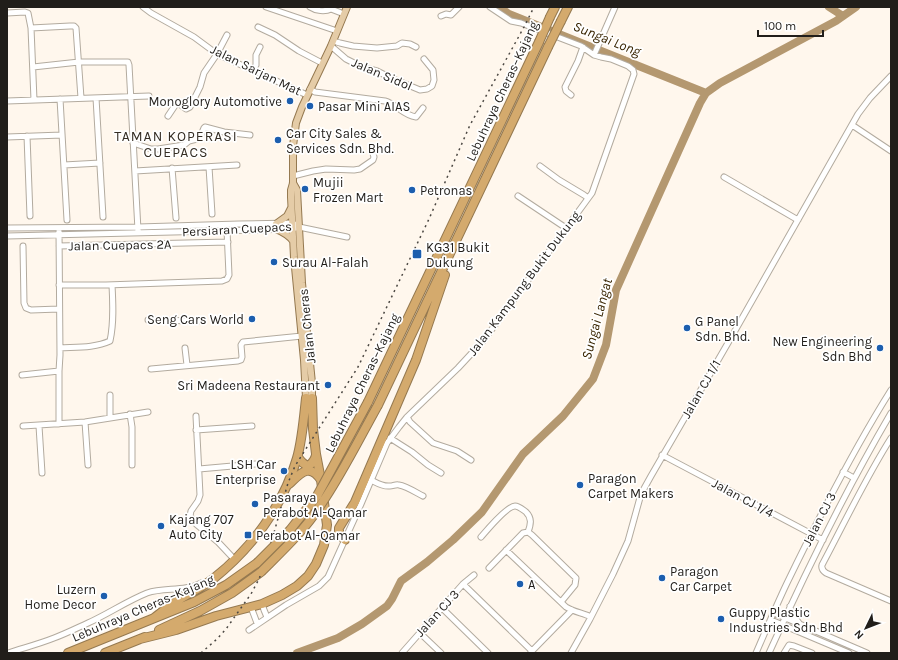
<svg xmlns="http://www.w3.org/2000/svg" width="898" height="660" font-family="Karla,sans-serif">
<style>
.lines{fill:none;stroke-linecap:round;stroke-linejoin:round}
.river{stroke:#b49870;stroke-width:8}
.minor-casing{stroke:#b3ab9f;stroke-width:7}
.major-casing{stroke:#957950;stroke-width:8}
.highway-casing{stroke:#957950;stroke-width:10}
.minor{stroke:#fff;stroke-width:5}
.major{stroke:#e5cca7;stroke-width:6}
.highway{stroke:#d4aa6d;stroke-width:8}
.rail{stroke:#4c4843;stroke-width:1.5;stroke-dasharray:2 4;stroke-linecap:butt}
.highway-bridge-casing{stroke:#957950;stroke-width:10;stroke-linecap:butt}
.highway-bridge{stroke:#d4aa6d;stroke-width:8}
.poi-dot{fill:#1c5eae;stroke:#fff;stroke-width:1.5}
.labels{text-anchor:middle;dominant-baseline:central;stroke-width:3.5;stroke-linejoin:round;paint-order:stroke}
.street-label{font-size:13px;fill:#211e1a;stroke:#fff}
.poi-label{font-size:13px;fill:#211e1a;stroke:#fff;text-anchor:start}
.water-label{font-size:14px;font-style:italic;fill:#3a2603;stroke:#fff}
.neighbourhood-label{font-size:14px;letter-spacing:1px;fill:#342d24;stroke:#fff}
</style>
<rect width="100%" height="100%" fill="#fff7ed"/>
<g class="lines">
<path class="river" d="M499 7 509 14 706 93
M829 7 843 16
M297 653 338 638 362 624 387 606 392 599 401 581 427 562 453 540 482 512 523 454 563 416 593 379 606 345 616 290 700 103 706 93 720 83 836 21 856 7"/>
<defs>
<path id="minor" d="M143 7 151 13 194 37 217 54 307 95
M266 7 337 31
M310 7C316 11 325 12 331 9L344 14
M7 13 25 12 28 13 31 28 34 100
M441 16 446 14 451 15 459 7
M258 27 275 35 299 51 322 63
M31 28 70 26H74L76 28 81 98
M333 41 340 43 353 46 377 48 397 46 402 43 410 44 416 47
M331 46 346 59 362 67 377 71 391 78 420 90 427 89 432 86 434 80 433 70 424 59
M594 55 615 7
M33 67 79 62H128L129 65 138 230
M253 70 256 65V55L260 47
M310 89 315 92 385 101C396 104 403 115 416 117L423 108
M571 95 566 91 565 87 578 61 583 47
M96 98 103 217
M60 99 67 220
M7 101 149 96
M168 116 176 104 178 103 186 109 190 107 200 87 204 73 217 54 227 35
M852 125 891 151
M27 136 30 216
M7 137 62 135
M133 143 151 149H158L184 145 189 141 197 139 201 135 204 128 205 127 224 132 250 135
M64 165 100 163
M540 166 559 180 584 195 588 198
M209 167 212 214
M172 168 176 218
M135 171 237 165
M293 176 313 171 326 169 354 170 360 169 373 160 374 157 372 150
M724 177 798 220
M518 196 566 228
M7 228 138 227 239 224 293 223 299 227 347 237
M59 231 60 355 59 371V424
M7 236 293 229 296 228
M23 246 24 303 26 308 31 310 59 309
M59 246 228 242
M59 285H106L222 281 227 279 229 275 227 230
M148 320 198 321
M60 348C76 347 95 348 110 341 114 323 113 303 112 285
M185 348 187 365
M151 369 238 361 241 360 242 357 241 345 243 342 302 336
M22 375 59 371
M110 395V418
M130 414 132 427V465
M196 416 200 495 198 501 191 511 190 516 196 524 218 542 235 560
M407 417 410 422 433 443 457 451 471 460
M85 422 88 465
M23 426 85 422 148 412
M39 426 42 473
M196 430 252 426
M390 438 412 452 428 465 441 473
M891 438C865 479 845 522 822 565 821 569 823 571 826 573L891 601
M662 455 823 540
M199 469 255 464
M843 472 854 478
M371 480C377 483 383 487 390 486 393 486 396 484 399 485 406 486 417 493 423 496
M528 532 532 535 576 578 575 585 561 602
M481 537C487 530 507 506 515 506 519 506 523 510 526 512 532 518 531 524 528 532
M506 550 566 607C574 612 583 613 591 617
M489 568 523 533 528 532
M463 584 532 651
M262 604 264 610 267 617
M790 606 793 615 799 623
M251 607 257 623
M442 608 488 653
M774 613 867 653
M771 620 849 653
M249 630 286 605 319 586 328 577 361 504 387 443 399 427 407 417 458 368 484 340 592 193 634 74 633 70 628 66 611 59 601 57 594 55 581 46 521 23 511 21 490 7
M420 633 441 653
M531 652 572 610
M8 653C23 648 39 644 54 638 65 634 77 628 88 623 108 614 127 601 147 593 165 587 184 592 201 583
M402 653 463 584 474 575
M571 653 590 619 613 574 628 541 641 494 651 476 732 336 858 114 870 98 891 76
M756 653C766 630 776 606 787 583 819 517 852 452 891 390
M769 653C806 571 846 490 891 413
M784 653 789 645 794 646 812 653"/>
<path id="major" d="M293 183 297 190 302 283 312 383V398
M276 224 287 216 291 208
M276 229C283 232 289 235 293 241
M306 398 304 360 294 257 291 197V190L293 183V146L296 123 302 107 331 46 347 7"/>
<path id="highway" d="M550 17 555 7
M561 21 568 7
M368 402 539 42
M378 405 548 47
M298 457C301 462 303 464 308 466 313 463 315 460 316 455
M289 484C300 474 309 462 321 480
M345 540 339 534V528L355 502 416 360 445 275
M154 618C162 612 169 606 177 601 189 593 201 588 213 579 252 548 283 506 297 458 302 441 304 417 306 398
M159 630 200 611 232 593 261 572
M140 639 176 630 216 616 262 604 282 595 297 586 308 576 316 564 324 545 327 525 321 480 316 454 313 429 312 398
M68 653 194 602 226 585 257 563
M105 653 145 637"/>
</defs>
<use href="#minor" class="minor-casing"/>
<use href="#major" class="major-casing"/>
<use href="#highway" class="highway-casing"/>
<use href="#minor" class="minor"/>
<use href="#major" class="major"/>
<use href="#highway" class="highway"/>
<path class="rail" d="M201 653 217 639 226 629 251 594 259 579 266 561 288 483 295 466 358 367 429 219 470 125 524 27 534 7"/>
<defs>
<path id="highway-bridge" d="M539 42 550 17
M548 47 561 21
M257 563 290 530 317 496 368 402
M261 572C282 551 304 531 320 506 342 474 359 439 378 405"/>
</defs>
<use href="#highway-bridge" class="highway-bridge-casing"/>
<use href="#highway-bridge" class="highway-bridge"/>
</g>
<g class="poi-dot">
<circle cx="290" cy="101" r="4"/>
<circle cx="310" cy="106" r="4"/>
<circle cx="278" cy="140" r="4"/>
<circle cx="305" cy="189" r="4"/>
<circle cx="412" cy="190" r="4"/>
<rect x="412" y="249" width="10" height="10" rx="2"/>
<circle cx="274" cy="262" r="4"/>
<circle cx="252" cy="319" r="4"/>
<circle cx="687" cy="328" r="4"/>
<circle cx="880" cy="348" r="4"/>
<circle cx="328" cy="385" r="4"/>
<circle cx="284" cy="471" r="4"/>
<circle cx="580" cy="485" r="4"/>
<circle cx="255" cy="504" r="4"/>
<circle cx="161" cy="526" r="4"/>
<rect x="244" y="531" width="8" height="8" rx="2"/>
<circle cx="662" cy="578" r="4"/>
<circle cx="520" cy="584" r="4"/>
<circle cx="104" cy="596" r="4"/>
<circle cx="721" cy="619" r="4"/>
</g>
<g class="labels">
<g class="street-label">
<text transform="translate(256 70) rotate(26)">Jalan Sarjan Mat</text>
<text transform="translate(382 74) rotate(23)">Jalan Sidol</text>
<text transform="translate(502 91) rotate(-65)">Lebuhraya Cheras–Kajang</text>
<text transform="translate(237 229) rotate(-3)">Persiaran Cuepacs</text>
<text transform="translate(120 245) rotate(-1)">Jalan Cuepacs 2A</text>
<text transform="translate(524 283) rotate(-53)">Jalan Kampung Bukit Dukung</text>
<text transform="translate(307 326) rotate(-96)">Jalan Cheras</text>
<text transform="translate(362 383) rotate(-64)">Lebuhraya Cheras–Kajang</text>
<text transform="translate(701 389) rotate(-60)">Jalan CJ 1/1</text>
<text transform="translate(743 498) rotate(28)">Jalan CJ 1/4</text>
<text transform="translate(819 519) rotate(-63)">Jalan CJ 3</text>
<text transform="translate(143 608) rotate(-23)">Lebuhraya Cheras–Kajang</text>
<text transform="translate(437 613) rotate(-48)">Jalan CJ 3</text>
</g>
<g class="poi-label">
<text x="282" y="101" text-anchor="end">Monoglory Automotive</text>
<text x="318" y="106">Pasar Mini AIAS</text>
<text x="286" y="133">Car City Sales &amp;<tspan x="286" dy="15">Services Sdn. Bhd.</tspan></text>
<text x="313" y="182">Mujii<tspan x="313" dy="15">Frozen Mart</tspan></text>
<text x="420" y="190">Petronas</text>
<text x="426" y="247">KG31 Bukit<tspan x="426" dy="15">Dukung</tspan></text>
<text x="282" y="262">Surau Al-Falah</text>
<text x="244" y="319" text-anchor="end">Seng Cars World</text>
<text x="695" y="321">G Panel<tspan x="695" dy="15">Sdn. Bhd.</tspan></text>
<text x="872" y="341" text-anchor="end">New Engineering<tspan x="872" dy="15">Sdn Bhd</tspan></text>
<text x="320" y="385" text-anchor="end">Sri Madeena Restaurant</text>
<text x="276" y="464" text-anchor="end">LSH Car<tspan x="276" dy="15">Enterprise</tspan></text>
<text x="588" y="478">Paragon<tspan x="588" dy="15">Carpet Makers</tspan></text>
<text x="263" y="497">Pasaraya<tspan x="263" dy="15">Perabot Al-Qamar</tspan></text>
<text x="169" y="519">Kajang 707<tspan x="169" dy="15">Auto City</tspan></text>
<text x="256" y="535">Perabot Al-Qamar</text>
<text x="670" y="571">Paragon<tspan x="670" dy="15">Car Carpet</tspan></text>
<text x="528" y="584">A</text>
<text x="96" y="589" text-anchor="end">Luzern<tspan x="96" dy="15">Home Decor</tspan></text>
<text x="729" y="612">Guppy Plastic<tspan x="729" dy="15">Industries Sdn Bhd</tspan></text>
</g>
<g class="water-label">
<text transform="translate(607 39) rotate(22)">Sungai Long</text>
<text transform="translate(597 319) rotate(-75)">Sungai Langat</text>
</g>
<g class="neighbourhood-label">
<text x="176" y="136">TAMAN KOPERASI<tspan x="176" dy="16">CUEPACS</tspan></text>
</g>
</g>
<rect width="898" height="660" fill="none" stroke="#211e1a" stroke-width="16"/>
<g transform="translate(866 628) rotate(227)" stroke="#ffffff" stroke-width="3" paint-order="stroke">
<path d="M0-3L7 15L0 10L-7 15Z" fill="#211e1a"/>
<text y="-6" font-size="11" font-weight="bold" text-anchor="middle" fill="#211e1a">N</text>
</g>
<path d="M758 30v6h65v-6" fill="none" stroke="#211e1a" stroke-width="2"/>
<text x="764" y="30" font-size="12" fill="#211e1a" stroke="#ffffff" stroke-width="3" paint-order="stroke">100 m</text>
</svg>
